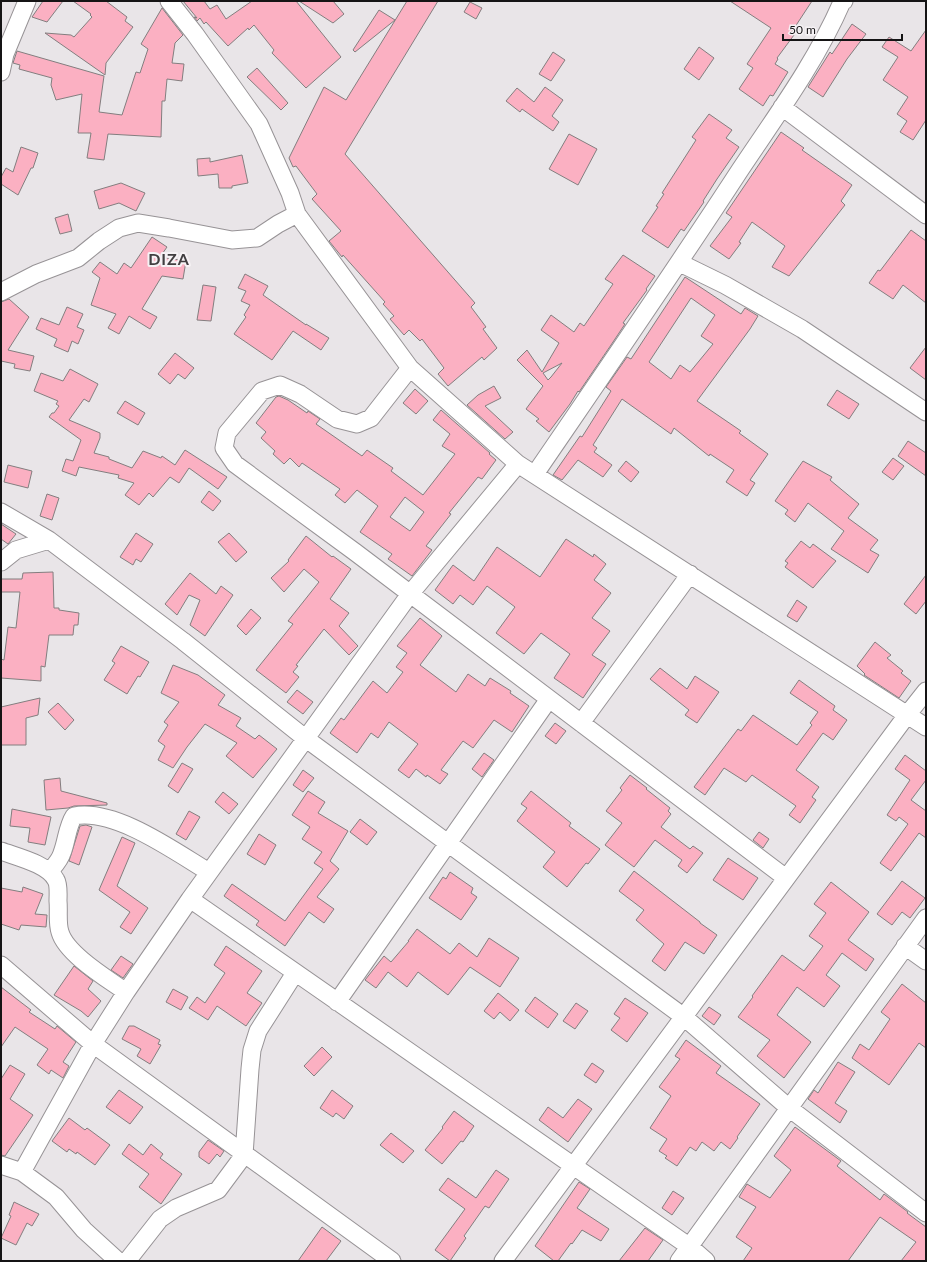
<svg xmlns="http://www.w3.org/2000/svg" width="927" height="1262" font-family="Lato,sans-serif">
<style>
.building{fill:#fbb0c2;stroke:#837e7f;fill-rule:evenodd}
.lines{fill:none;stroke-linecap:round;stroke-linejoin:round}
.minor-casing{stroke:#979396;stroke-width:19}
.minor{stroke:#fff;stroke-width:17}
.labels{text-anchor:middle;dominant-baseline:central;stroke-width:4;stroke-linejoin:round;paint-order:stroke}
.district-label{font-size:16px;font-weight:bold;letter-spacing:1px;fill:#413e40;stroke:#f6f2f5}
</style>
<rect width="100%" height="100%" fill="#e9e5e8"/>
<path class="building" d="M43 1H63L47 22 32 17Z
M73 1H106L127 17 125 21 133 27 106 63 105 75 45 33 71 35 74 37 92 17 90 15 91 14Z
M183 1H204L210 9 217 5 226 19 252 1H296L341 57 306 88 272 53 274 50 254 25 249 30 248 28 228 46 206 22 204 24 200 18 197 21 194 17 197 18Z
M299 1H333L344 14 333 23Z
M407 1H438L345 154 475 303 471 307 486 327 483 329 497 348 484 360 482 357 448 386 438 374 444 368 422 339 420 341 409 330 404 335 390 319 394 316 383 304 385 302 343 255 342 257 329 241 341 231 312 199 317 194 296 166 293 167 289 158 324 87 346 100Z
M730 1H812L791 33 794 35 777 58 778 59 775 64 788 72 773 96 770 95 763 106 739 89 753 68 747 64 771 28Z
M470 2 482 8 476 19 464 12Z
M162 8 183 35 175 43 172 63 184 64 182 81 167 79 165 101H162L161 137 108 134 104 160 87 158 91 133H78L82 94 56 100 51 85 52 78 19 69 20 65 13 63 17 51 104 76 99 112 122 115 136 72 140 73 148 49 141 44Z
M379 10 395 20 355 52 353 50Z
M852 24 866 34 847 59 823 97 808 87 830 52 832 54Z
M926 30V120L913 140 900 132 907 121 897 114 908 97 883 80 898 57 882 47 889 37 911 51Z
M699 47 714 58 699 80 684 69Z
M553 52 565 60 551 81 539 74Z
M257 68 288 103 281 110 247 77Z
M545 87 563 100 552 116 559 122 553 131 522 109 520 112 506 101 517 88 534 102Z
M709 114 732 130 726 138 739 147 717 179 703 201 704 202 684 231 681 229 668 248 642 231 658 207 656 206 664 194 662 193 696 140 692 137Z
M781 132 804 148 802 150 852 185 841 201 845 205 789 276 772 267 785 246 752 222 739 242 741 243 729 259 710 246 732 217 726 213Z
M569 134 597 149 578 185 549 169Z
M21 147 38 153 33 168H31L18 195 1 184V177L6 168 13 172Z
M242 155 248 183 232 186V188H219L218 174 198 176 197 159 210 158V162Z
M121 183 145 193 136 211 119 203 99 209 94 191Z
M68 214 72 231 60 234 55 218Z
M911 230 926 241V303L903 285 893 299 869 283 878 270 880 271Z
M152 237 167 247 160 257 186 261 183 279 162 276 142 309 157 317 150 329 129 316 119 334 108 328 116 314 91 305 100 278 92 272 100 262 117 274 124 263 131 268Z
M623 255 655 276 646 289 647 290 623 323 625 324 611 345 579 392 578 391 570 404 549 432 536 421 539 419 526 409 543 386 517 360 527 350 542 372 559 343 541 330 551 315 574 332 580 323 584 326 613 284 605 279ZM562 363 551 377 548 380 543 373Z
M245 274 268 286 263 295 306 325V324L329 338 321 350 293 331 272 360 234 334 246 317 244 315 250 305 241 301 246 291 238 288Z
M685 277 741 314 745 308 758 316 750 329 697 401 741 431 739 433 768 454 750 480 755 483 747 496 726 482 734 470 710 454 709 456 674 428 671 434 622 399 593 445 597 448 594 452 612 465 603 477 578 460 562 480 553 475 580 436 582 437 611 391 606 387 627 357 631 359ZM691 298 715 315 701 336 713 344 690 372 680 365 671 379 649 362Z
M203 285 216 287 211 321 197 320Z
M9 299 29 317 8 350 34 356 30 371 14 368 15 364 1 361V302Z
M67 307 83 314 77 327 84 330 78 344 72 341 68 352 54 346 57 339 36 329 41 318 59 325Z
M926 347V380L910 368Z
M175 353 194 368 185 379 178 374 170 384 158 374Z
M70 369 98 384 89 402 84 399 69 420 100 433V438L94 453 109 457V459L132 468 143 451 161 458 162 456 175 465 185 450 227 477 218 489 189 468 179 483 170 477 153 497 149 493 139 505 125 495 134 483 118 478 119 475 79 467 76 476 62 471 66 459 73 461 81 440 49 417 52 413H54L59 406 56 404 58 401 34 391 41 373 63 381Z
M494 386 501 398 485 406 513 432 505 439 467 405 478 395Z
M415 389 428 401 416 414 403 403Z
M837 390 859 404 849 419 827 405Z
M279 396 288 400 307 413 308 411 320 419 316 424 362 456 367 450 393 468 391 471 423 495 455 454 442 446 450 434 433 420 441 410 490 453 489 454 496 460 482 479 478 477 449 513 451 514 426 546 432 550 412 576 388 559 392 554 360 532 378 506 357 490 345 503 335 495 340 489 302 463 299 467 290 458 284 464 273 454 275 451 261 438 266 432 256 423 276 397ZM405 497 424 512 410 531 390 517Z
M125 401 145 413 138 425 117 413Z
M908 441 926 453V476L898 456Z
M893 458 904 466 893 480 882 472Z
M626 461 639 472 631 482 618 471Z
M803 461 832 477 830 480 859 504 848 518 878 540 870 550 879 555 868 573 831 549 844 531 808 503 795 522 785 514 788 510 775 501Z
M8 465 32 471 28 488 4 482Z
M209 491 221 501 213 511 201 502Z
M47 494 59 498 52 520 40 516Z
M1 524 16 534 8 544 1 539Z
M136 533 153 544 141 562 136 559 133 565 120 557Z
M229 533 247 552 236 562 218 542Z
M306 536 332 557 333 556 351 569 330 599 349 613 339 626 358 646 349 655 324 629 296 665 298 666 293 672 299 677 286 693 256 670 293 624 288 621 319 582 304 569 284 592 271 578 289 561 288 560Z
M566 539 593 557 594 554 606 564 594 580 611 593 592 618 610 631 592 655 606 664 583 698 554 678 570 654 541 633 524 654 496 633 515 607 487 586 473 605 460 595 453 604 435 590 453 565 474 581 497 547 540 577Z
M801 541 810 548 813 544 836 561 813 588 785 567 788 563 785 561Z
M53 572 54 608H59V610L79 613 78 625H74L73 635H49L45 667 41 666V681L1 678V659L4 660 8 627 16 628 20 592H1V579H22L23 573Z
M190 573 216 594 221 586 233 595 205 636 190 625 200 600 189 595 177 615 165 604Z
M926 575V601L916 614 904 604Z
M797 600 807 607 797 622 787 616Z
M251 609 261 618 246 635 237 626Z
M420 618 441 635 442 636 420 665 456 692 468 674 485 686 490 678 511 691 510 693 529 706 512 732 494 720 473 748 463 741 441 770 448 774 440 784 427 775 426 777 416 769 409 778 398 770 418 744 389 722 378 738 371 733 357 753 330 733 341 718 344 720 373 681 387 693 403 672 396 667 407 653 397 646Z
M875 642 891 655 887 658 903 671 901 673 911 681 899 698 864 675 865 674 857 666Z
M121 646 149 662 140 677 138 676 127 694 104 680 115 663 112 661Z
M173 665 198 675 225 695 218 705 241 718 236 726 255 739 259 735 277 749 253 778 226 756 237 743 205 724 187 747 173 768 158 760 165 746 158 741 168 725 164 722 179 702 161 693Z
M660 668 687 689 695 676 719 692 697 723 685 715 689 710 650 679Z
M799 680 835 706 833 710 847 720 833 740 823 733 796 770 819 787 812 797 816 800 800 823 789 815 796 806 752 775 746 782 724 768 705 795 694 787 738 729 741 731 753 715 797 745 812 725 810 723 818 712 790 693Z
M297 690 313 702 303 714 287 702Z
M40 698 38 715 26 718V745H1V707Z
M58 703 74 720 65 730 48 712Z
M555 723 566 731 556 744 545 736Z
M484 753 494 760 482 777 472 769Z
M905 755 926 771V780L911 800 926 811V838L919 833 891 871 880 863 908 824 899 817 896 821 887 815 910 780 895 769Z
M182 763 193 769 178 793 168 786Z
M303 770 314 778 303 792 293 785Z
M630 775 647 788 646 789 670 808 668 811 671 814 661 827 690 849 693 846 703 853 687 873 678 866 682 860 655 840 634 867 605 845 622 823 606 811 622 790 620 788Z
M60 778 61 791 107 803V805L74 806 68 808 46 810 44 780Z
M308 791 325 802 318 813 348 831 330 861 339 869 317 897 334 909 324 923 309 912 285 946 256 925 259 921 224 896 232 884 285 921 323 869 314 863 322 852 302 839 310 827 292 815Z
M531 791 571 823 569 826 600 849 588 864 586 863 567 887 543 867 555 852 517 821 527 808 521 804Z
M223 792 238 804 229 814 215 802Z
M12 809 51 817 45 845 28 842 30 828 10 826Z
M189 811 200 817 186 840 176 834Z
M360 819 377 832 367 845 350 832Z
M86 825 92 827 79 865 69 861 80 826Z
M759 832 769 839 763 848 753 840Z
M259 834 276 845 265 865 247 854Z
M122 837 135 843 117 886 148 908 131 934 120 927 130 912 99 890Z
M728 858 758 878 743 900 713 880Z
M634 871 700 922V923L717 935 704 954 685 942 665 971 652 961 664 944 636 920 644 910 619 891Z
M450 872 473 888 471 893 477 897 461 920 429 898 443 877 446 879Z
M902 881 925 898 910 918 902 912 892 925 877 914Z
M831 882 869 912 848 940 874 959 866 971 842 953 826 975 840 986 824 1007 797 987 777 1015 811 1042 784 1078 757 1056 770 1040 738 1017 753 997 752 996 782 955 804 971 823 946 809 936 826 913 814 904Z
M23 887 43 894 35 914 47 915 46 927 21 925 19 930 1 924V888L22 892Z
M417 929 450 954 459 943 477 957 489 938 519 958 500 987 470 967 448 995 418 972 407 987 388 972 376 988 365 980 384 956 391 962 409 941H408Z
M226 946 262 971 247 993 262 1003 246 1026 217 1006 208 1020 189 1008 197 997 205 1003 225 973 214 965Z
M121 956 133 964 123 978 111 970Z
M74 966 93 981 88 989 101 1001 88 1017 81 1011 54 995Z
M902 984 926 1003V1048L919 1043 889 1085 852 1058 860 1044 869 1050 890 1019 881 1012Z
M1 987 31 1010 29 1012 55 1029 57 1026 76 1042 63 1062 69 1066 63 1078 51 1070 49 1074 37 1065 48 1049 15 1027 1 1047Z
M173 989 188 997 181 1010 166 1002Z
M498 993 519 1010 510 1021 500 1012 494 1019 484 1011Z
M535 997 558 1014 548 1028 525 1011Z
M625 998 648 1013 627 1042 611 1030 620 1018 614 1014Z
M576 1003 588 1011 575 1029 563 1021Z
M709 1007 721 1015 714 1025 702 1016Z
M129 1026H134L160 1040 158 1044 161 1045 150 1064 137 1056 141 1049 122 1039Z
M686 1040 721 1066 716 1073 760 1104 737 1137 738 1138 730 1149 721 1142 714 1151 702 1142 696 1151 690 1147 677 1166 665 1158 667 1156 659 1151 667 1139 650 1128 671 1096 659 1087 680 1059 675 1056Z
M322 1047 332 1057 314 1076 304 1066Z
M838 1062 855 1072 835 1103 847 1111 840 1123 808 1099 814 1090 818 1093Z
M592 1063 604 1071 596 1083 584 1075Z
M10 1065 25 1074 10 1099 33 1115 5 1156 1 1155V1079Z
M119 1090 143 1107 130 1124 106 1107Z
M332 1090 353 1106 344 1119 336 1113 333 1117 320 1108Z
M578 1099 592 1109 568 1142 539 1120 548 1107 563 1118Z
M454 1111 474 1126 463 1142 461 1141 442 1164 425 1150 443 1128 442 1127Z
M69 1118 85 1130 87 1128 110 1145 95 1165 77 1152 76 1154 69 1149 67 1152 52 1141Z
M795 1127 841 1161 837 1166 880 1200 884 1194 908 1212 907 1213 926 1227V1261H901L916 1242 880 1217 848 1261H743L752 1248 736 1237 756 1207 739 1197 747 1184 770 1198 791 1170 774 1156Z
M391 1133 414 1151 403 1163 380 1145Z
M208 1140 224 1151 220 1157 217 1154 209 1164 199 1157V1152Z
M129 1144 143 1155 151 1144 163 1154 160 1158 182 1174 161 1204 139 1187 149 1174 122 1154Z
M496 1170 509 1179 489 1208 485 1206 464 1236 466 1238 450 1261 435 1250 465 1209 439 1190 448 1178 476 1198Z
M579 1182 590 1189 577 1208 609 1229 601 1241 582 1230 572 1244 571 1243 558 1261H554L535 1246Z
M673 1191 684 1198 672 1215 662 1208Z
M14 1202 39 1214 32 1226 27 1223 16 1245 1 1238 11 1216 9 1215Z
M322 1227 341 1241 326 1261H298Z
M645 1228 663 1240 648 1261H619Z"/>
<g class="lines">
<defs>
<path id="minor" d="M169 1 195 34 259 124 290 193 297 214 410 368 518 464 926 727
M1 72 5 54 27 1
M782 107 926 215
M680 263 725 285 802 329 926 412
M1 292 36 274 78 258 99 241 119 228 138 223 169 228 232 240 257 238 278 224 297 214
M410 368 371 418 357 424 337 419 300 394 280 385 262 391 227 433 224 448 235 464 355 552 786 878
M535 474C604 373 673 273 740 170 776 116 816 62 842 2L844 1
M1 512 49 540
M1 562 16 550 49 540 183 641 305 738 684 1017 789 1108 926 1213
M581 723 690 574
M1 851C17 857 48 864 56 880 59 885 58 895 58 901 59 910 57 923 60 932 66 954 108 979 126 992
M50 871C55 865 60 860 62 853 67 840 67 827 74 816 115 808 174 851 209 872
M190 899 690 1247 706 1261
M905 946 926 961
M1 965 93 1044 392 1261
M337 1002 549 699
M1 1165 22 1172 56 1197 84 1230 118 1261
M22 1172 93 1044 126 992 190 899 410 594 518 464
M127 1261 160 1219 176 1208 218 1190 244 1155 250 1069 252 1050 258 1031 295 973
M503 1261 907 715 926 691
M679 1261 926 918"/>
</defs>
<use href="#minor" class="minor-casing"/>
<use href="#minor" class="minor"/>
</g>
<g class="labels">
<g class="district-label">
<text x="169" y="258">DIZA</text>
</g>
</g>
<rect width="927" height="1262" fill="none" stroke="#151415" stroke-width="4"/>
<path d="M783 34v6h119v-6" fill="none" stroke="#151415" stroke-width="2"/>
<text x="789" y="34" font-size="12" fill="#151415" stroke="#f6f2f5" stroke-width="3" paint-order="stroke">50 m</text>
</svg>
